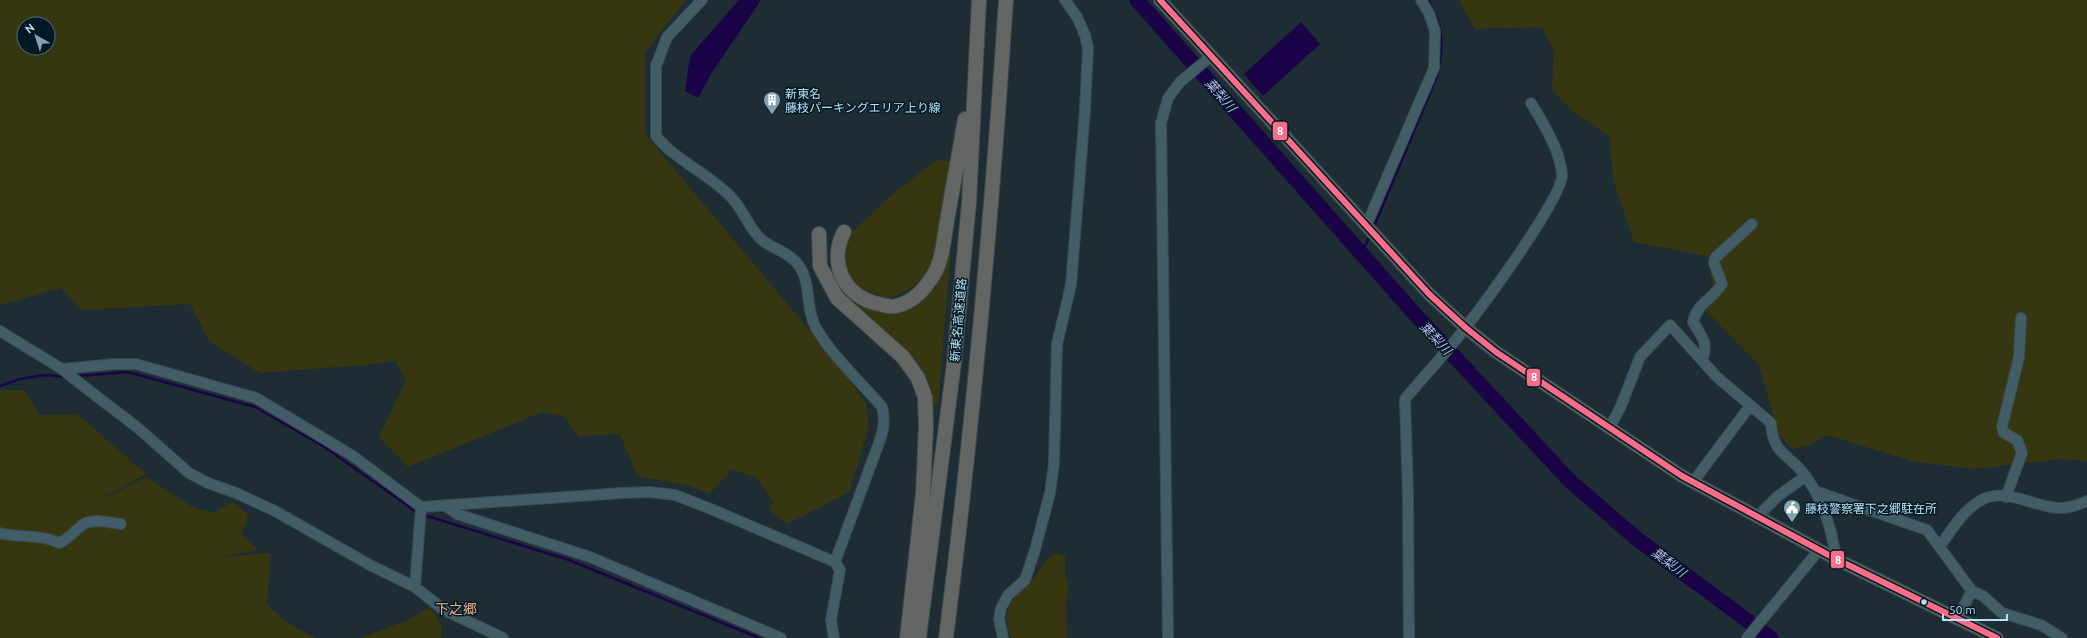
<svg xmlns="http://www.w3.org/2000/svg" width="2087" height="638" font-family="Ubuntu,'Noto Sans JP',sans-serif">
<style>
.green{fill:#363711;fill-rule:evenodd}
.water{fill:#1a0447}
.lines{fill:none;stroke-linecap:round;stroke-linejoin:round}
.stream{stroke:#1a0447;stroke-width:2.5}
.river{stroke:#1a0447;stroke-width:15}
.minor-casing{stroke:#384a52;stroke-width:12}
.major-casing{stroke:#384a52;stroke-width:14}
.highway-casing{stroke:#384a52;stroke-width:16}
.minor{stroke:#435d66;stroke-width:10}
.major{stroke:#556062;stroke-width:12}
.highway{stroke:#646663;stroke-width:14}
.bus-1-casing{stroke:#001824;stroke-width:9}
.bus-1{stroke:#fb6d88;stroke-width:6}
.bus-dot{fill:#b6e1f5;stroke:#001824;stroke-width:1.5}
.labels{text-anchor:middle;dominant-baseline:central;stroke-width:3;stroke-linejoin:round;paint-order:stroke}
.poi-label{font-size:12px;fill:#b6e1f5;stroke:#001824;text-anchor:start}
.street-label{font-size:12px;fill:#b6e1f5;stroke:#001824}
.water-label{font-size:13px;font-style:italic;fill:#bdb9ed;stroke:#001824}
.quarter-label{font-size:14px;fill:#f8af89;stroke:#001824}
.line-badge{stroke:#001824;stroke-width:1.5}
.badge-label{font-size:11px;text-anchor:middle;font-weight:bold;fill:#fff}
</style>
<rect width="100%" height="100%" fill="#1d2d33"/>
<path class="green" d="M0 0H686L645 52V134L840 367 866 403 869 427 849 492 787 524 770 511 773 501 756 477 732 470 709 494 691 486 637 476 620 434 579 436 564 417 542 412 408 467 379 437 406 380 395 361 365 365 260 373 209 341 190 304 82 310 61 288 0 305ZM24 24H48V48H24Z
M1459 0H2087V461L2061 459 1975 469 1916 462 1827 435 1813 444 1793 449 1779 435 1759 365 1706 311 1715 299 1707 256 1634 242 1613 180 1610 137 1572 111 1552 90 1554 51 1542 27 1475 29Z
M938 159 950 162C946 186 939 262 923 278 914 288 902 293 889 298L855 287 845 267 846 238 896 191Z
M949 252H951L938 405H933L919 367 909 353 853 304 890 315 911 308 935 289Z
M0 390H25L39 415 77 414 146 474 88 506 146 477 193 507 214 513 232 502 249 514 241 534 258 550 220 557 271 553 267 604 283 620 315 638H0Z
M1057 553 1065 556V574L1069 585 1066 601 1067 638H1011C1004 622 1005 605 1019 593 1024 589 1027 587 1031 583 1040 570 1042 561 1057 553Z
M430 607 442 626 441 638H360L408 620Z"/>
<path class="water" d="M739 0H761L711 74 698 98 685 91 690 56Z
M1301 22 1320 44 1263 96 1244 74Z"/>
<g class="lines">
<path class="stream" d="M1373 229 1437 76C1444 45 1444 28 1428 0
M1362 253 1370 235
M77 376 128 372 255 407 323 446 417 512
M0 386 20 379 45 375 66 377
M424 515 569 560 759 638"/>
<path class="river" d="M1137 0 1413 312 1570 481 1637 539 1771 638"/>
<defs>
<path id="minor" d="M702 0 667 37 656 66V136C675 160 709 174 731 197 744 210 749 230 763 241 774 249 787 252 796 262 813 281 804 306 816 328 833 357 860 381 882 407 885 420 884 428 880 440L835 562
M1366 226 1434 68 1435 31 1429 13 1421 0
M0 331 62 369 82 385 138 428 189 473 208 483 236 493 275 511 370 565 415 587 444 610 503 638
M1702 360C1709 343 1702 337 1693 322 1697 303 1713 299 1722 284L1714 263 1715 258 1752 224
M62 369 114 364H136L256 398 353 456 421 507 622 493 650 492 675 495 711 509 835 562 840 570 831 620 834 638
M1610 427 1621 406 1640 357 1670 325 1717 377 1771 423C1773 455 1788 453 1804 474 1823 499 1832 529 1836 559
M1693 482 1750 406
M1815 491 1927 530 1972 591 1957 619
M2006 497 2022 453 2017 440 2004 433 2002 427 2019 357 2021 318
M446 506 457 514 590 557 781 638
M1757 517 1778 496 1806 476
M0 533C19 538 42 534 59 543 69 539 75 530 84 524 94 518 110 523 121 524
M1940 546C1951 531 1962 512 1978 502 2004 484 2036 509 2061 508 2070 508 2078 505 2087 501
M415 587 421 507
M1972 591 1983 596 2002 613 2041 625 2062 638
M1003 638 999 619 1001 608 1008 595 1025 580 1035 550 1050 493 1054 463 1057 344 1071 285 1085 110 1088 48 1085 35 1077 17 1065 0
M1168 638 1161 123 1168 98 1180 82 1210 57
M1409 638 1408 496 1405 399C1425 375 1447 352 1466 327 1483 305 1564 196 1562 174 1560 150 1543 123 1531 103
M1747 638 1819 550"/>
<path id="major" d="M1160 0 1429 294 1466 328 1496 352 1682 476 1836 559 1997 638"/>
<path id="highway" d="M844 232C828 263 844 297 879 304 884 305 891 308 896 306 914 302 925 289 934 274 943 259 944 237 947 221 953 187 959 153 965 119
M819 234 820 266 837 298 903 357 918 378 925 397 926 427 923 493 907 638
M919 638 954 363 969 203 979 0
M946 638C973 426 992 213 1006 0"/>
</defs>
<use href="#minor" class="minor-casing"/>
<use href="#major" class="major-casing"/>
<use href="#highway" class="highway-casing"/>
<use href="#minor" class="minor"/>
<use href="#major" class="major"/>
<use href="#highway" class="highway"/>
<defs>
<path id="bus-1" d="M1160 0 1429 294 1466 328 1496 352 1682 476 1836 559 1997 638"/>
</defs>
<use href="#bus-1" class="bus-1-casing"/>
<use href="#bus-1" class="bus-1"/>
</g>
<defs>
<symbol id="building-pin" viewBox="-11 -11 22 30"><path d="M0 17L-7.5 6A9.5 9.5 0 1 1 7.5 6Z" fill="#80a2b1" stroke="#001824"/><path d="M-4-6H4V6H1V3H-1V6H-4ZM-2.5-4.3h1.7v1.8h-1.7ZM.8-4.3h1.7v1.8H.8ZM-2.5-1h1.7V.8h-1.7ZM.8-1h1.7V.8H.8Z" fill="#fff"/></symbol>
<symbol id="civic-pin" viewBox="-11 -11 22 30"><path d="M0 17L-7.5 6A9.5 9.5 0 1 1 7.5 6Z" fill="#80a2b1" stroke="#001824"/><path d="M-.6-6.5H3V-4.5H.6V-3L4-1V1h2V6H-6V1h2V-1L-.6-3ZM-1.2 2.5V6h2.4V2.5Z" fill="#fff"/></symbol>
</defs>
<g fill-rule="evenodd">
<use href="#building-pin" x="762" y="90" width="20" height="27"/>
<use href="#civic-pin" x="1782" y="498" width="20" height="27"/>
</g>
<circle class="bus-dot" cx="1924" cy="602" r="3.5"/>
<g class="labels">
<g class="poi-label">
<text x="785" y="93">新東名<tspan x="785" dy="14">藤枝パーキングエリア上り線</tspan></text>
<text x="1805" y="508">藤枝警察署下之郷駐在所</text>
</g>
<g class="street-label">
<text transform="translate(958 320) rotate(-85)">新東名高速道路</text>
</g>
<g class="water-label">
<text transform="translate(1221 95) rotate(49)">葉梨川</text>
<text transform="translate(1436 338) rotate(47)">葉梨川</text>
<text transform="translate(1669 562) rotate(37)">葉梨川</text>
</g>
<g class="quarter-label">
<text x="456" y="609">下之郷</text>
</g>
</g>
<g class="line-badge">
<rect x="1272" y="121" width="16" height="20" rx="4" fill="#fb6d88"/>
<rect x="1526" y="368" width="15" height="19" rx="4" fill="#fb6d88"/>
<rect x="1830" y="550" width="15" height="19" rx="4" fill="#fb6d88"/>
</g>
<g class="badge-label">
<text x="1280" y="135">8</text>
<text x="1534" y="381">8</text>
<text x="1838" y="564">8</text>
</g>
<g transform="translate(36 36) rotate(321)"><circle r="19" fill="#001824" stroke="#496878"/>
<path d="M0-3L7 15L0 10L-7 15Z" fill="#80a2b1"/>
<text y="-6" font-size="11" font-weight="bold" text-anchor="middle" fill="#b6e1f5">N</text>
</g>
<path d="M1943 614v6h64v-6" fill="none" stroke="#b6e1f5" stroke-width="2"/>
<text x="1949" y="614" font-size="12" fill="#b6e1f5" stroke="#001824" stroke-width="3" paint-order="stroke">50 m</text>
</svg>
